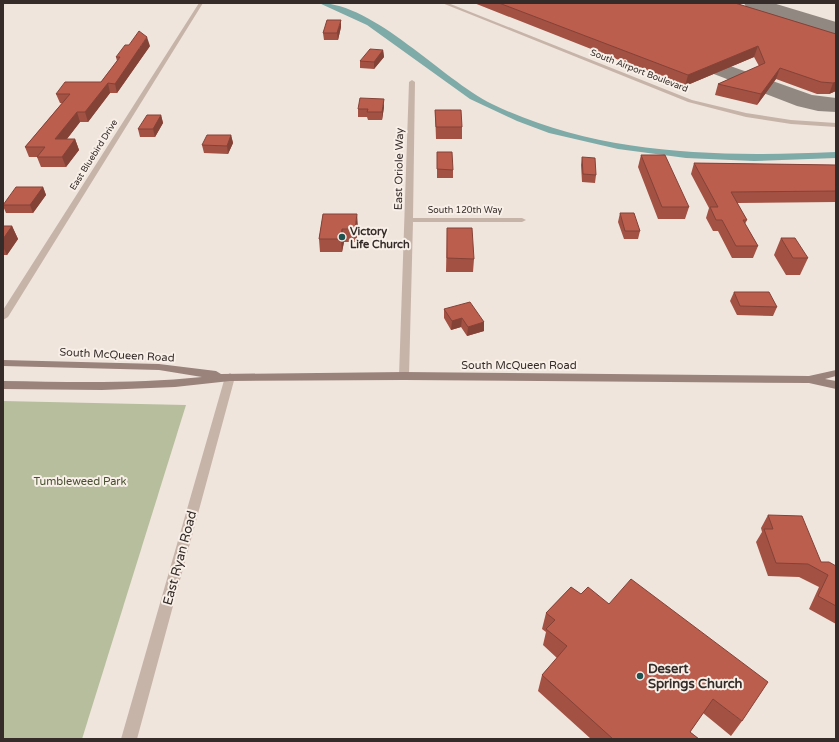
<svg xmlns="http://www.w3.org/2000/svg" width="839" height="742" font-family="'Varela Round',sans-serif">
<style>
.green{fill:#b6be9d}
.lines{fill:none;stroke-linecap:round;stroke-linejoin:round}
.canal{fill:#7eaaa8;fill-rule:evenodd}
.taxiway{fill:#928882;fill-rule:evenodd}
.minor{fill:#c7b4a9;fill-rule:evenodd}
.tertiary{fill:#c7b4a9;fill-rule:evenodd}
.secondary{fill:#9a837b;fill-rule:evenodd}
.wall{fill:#a25143}
.shaded-wall{fill:#844237}
.building{fill:#bc5e4e;stroke:#844237}
.poi-dot{fill:#215351;stroke:#f8efe8;stroke-width:1.5}
.labels{text-anchor:middle;dominant-baseline:central;stroke-width:4;stroke-linejoin:round;paint-order:stroke}
.far-street-label{font-size:9px;fill:#352b28;stroke:#f8efe8}
.street-label{font-size:11px;fill:#352b28;stroke:#f8efe8}
.poi-label{font-size:11px;font-weight:bold;fill:#352b28;stroke:#f8efe8;text-anchor:start}
.park-label{font-size:11px;fill:#47512e;stroke:#f8efe8}
.near-street-label{font-size:13px;fill:#352b28;stroke:#f8efe8}
.near-poi-label{font-size:13px;font-weight:bold;fill:#352b28;stroke:#f8efe8;text-anchor:start}
</style>
<rect width="100%" height="100%" fill="#f0e5dc"/>
<path class="green" d="M3 401 186 405 82 739H3Z"/>
<g class="lines">
<path class="canal" d="M319 3C374 3 442 79 492 104 599 156 720 157 836 152V158L754 161 686 158 618 149 549 133 517 121 470 99 367 25Z"/>
<path class="taxiway" d="M744 3H773L836 22V34L746 7Z
M674 46 812 95 836 98V112L818 111 797 106 667 56 663 52 667 48Z"/>
<path class="minor" d="M3 3H6L3 5Z
M199 3H203L8 317 3 320V310Z
M412 80 415 82 413 218H522L526 220 522 222H413L409 376 404 380 399 376 409 82Z
M230 373 235 377 137 739H121L225 377Z"/>
<path class="tertiary" d="M442 3H448L692 100 746 113 791 120 836 123V127L791 124 746 117 688 102Z"/>
<path class="secondary" d="M3 360 159 364 216 371 221 374 404 372 809 376 836 370V376L825 379 836 381V389L809 383 404 380 230 381 175 387 102 390 3 389V381C69 382 136 384 202 377L159 370 3 366Z"/>
</g>
<path class="wall" d="M474 3H735L836 34V91L829 94H817L776 79 757 105 715 95 718 84 759 66 754 57 685 86Z
M341 27 338 40H324L323 33Z
M150 46 117 93H110L88 122H80L67 139H75L79 150 66 167H41L37 157H29L25 147 62 103H60L56 94 101 82 117 61 116 57Z
M383 50 384 57 374 69 360 68V61Z
M384 107 382 120H368L367 117H358V109Z
M435 110 462 127V139H436Z
M161 115 163 123 155 137H140L138 129Z
M231 135 233 143 228 154 204 153 202 145Z
M437 152 453 170V178H437Z
M641 155 689 207 685 219H658L638 167Z
M582 157 596 175 595 183 582 182 581 165Z
M694 163 836 165V202L737 203 747 220 745 224 758 246 753 258H732L718 231H713L706 218 709 208 691 174Z
M43 187 46 195 33 213H6L3 206V204Z
M620 213 640 231 638 239H624L618 222Z
M323 214 358 227 356 242H344L342 252H320L319 239Z
M3 226H12L18 239 7 255H3Z
M447 228 474 259 473 272H446Z
M781 238 808 258 800 275H786L774 255Z
M734 292 777 307 773 316 737 315 730 301Z
M444 309 484 322V331L467 336 461 327 451 330 444 318Z
M768 515 821 562 836 566V624L809 609 819 587 799 577 768 576 756 542 762 532 761 528Z
M571 587 742 721 731 736 703 713 690 732 699 739H591L538 691 542 675 557 658 543 645 546 632 542 629 546 613Z"/>
<path class="shaded-wall" d="M341 20V27L338 40 337 33Z
M147 37 150 46 117 93 115 84Z
M758 46 754 57 685 86 688 75Z
M383 50 384 57 374 69V62Z
M780 68 776 79 757 105 761 94Z
M836 82V91L829 94 833 83Z
M108 83 110 93 88 122 85 112Z
M384 99V107L382 120V112Z
M77 112 80 122 59 149 55 139Z
M161 115 163 123 155 137 153 129Z
M231 135 233 143 228 154 227 146Z
M75 139 79 150 66 167 62 157Z
M43 187 46 195 33 213 30 205Z
M357 214 358 227 356 242 355 229Z
M12 226 18 239 7 255 3 247V239Z
M342 229 344 242 342 252 341 239Z
M462 318 461 327 451 330 452 321Z
M484 322V331L467 336 468 327Z"/>
<path class="building" d="M499 3H735L836 34V82L833 83 821 82 780 68 761 94 718 84 765 63 758 46 688 75Z
M327 20H341L337 33H323Z
M139 31 147 37 115 84 108 83 85 112H77L55 139H75L62 157H37L45 147H25L70 94H56L65 82H101L120 57H116L125 45H129Z
M370 49 383 50 374 62 360 61Z
M360 98 384 99 382 112H367L368 109H358Z
M435 110H461L462 127H436Z
M147 115H161L153 129H138Z
M207 135H231L227 146 202 145Z
M437 152H452L453 170 437 169Z
M641 155H665L689 207H662Z
M582 157 595 158 596 175 583 174Z
M694 163 836 165V191L731 192 747 220H743L758 246H736L722 220H716L710 207H718Z
M16 187H43L30 205H3Z
M620 213H634L640 231H625Z
M323 214H357L355 229H342L341 239H319Z
M3 226H12L3 239Z
M447 228H472L474 259 447 258Z
M781 238H795L808 258H793Z
M734 292H769L777 307 740 306Z
M470 302 484 322 468 327 462 318 452 321 444 309Z
M768 515 802 516 821 562H829L836 566V606L818 596 828 575 808 564 776 563 764 529H773Z
M631 579 768 682 742 721 713 699 690 732 699 739H613L542 675 567 646 546 629 555 620 546 613 571 587 581 594 588 587 609 604Z"/>
<g class="poi-dot">
<circle cx="342" cy="237" r="4"/>
<circle cx="640" cy="676" r="4"/>
</g>
<g class="labels">
<g class="far-street-label">
<text transform="translate(639 71) rotate(21)">South Airport Boulevard</text>
<text transform="translate(94 155) rotate(-58)">East Bluebird Drive</text>
<text x="465" y="210">South 120th Way</text>
</g>
<g class="street-label">
<text transform="translate(399 169) rotate(-89)">East Oriole Way</text>
<text transform="translate(117 355) rotate(3)">South McQueen Road</text>
<text x="519" y="365">South McQueen Road</text>
</g>
<g class="poi-label">
<text x="350" y="231">Victory<tspan x="350" dy="13">Life Church</tspan></text>
</g>
<g class="park-label">
<text x="80" y="481">Tumbleweed Park</text>
</g>
<g class="near-street-label">
<text transform="translate(180 558) rotate(-75)">East Ryan Road</text>
</g>
<g class="near-poi-label">
<text x="648" y="669">Desert<tspan x="648" dy="15">Springs Church</tspan></text>
</g>
</g>
<rect width="839" height="742" fill="none" stroke="#352b28" stroke-width="8"/>
</svg>
